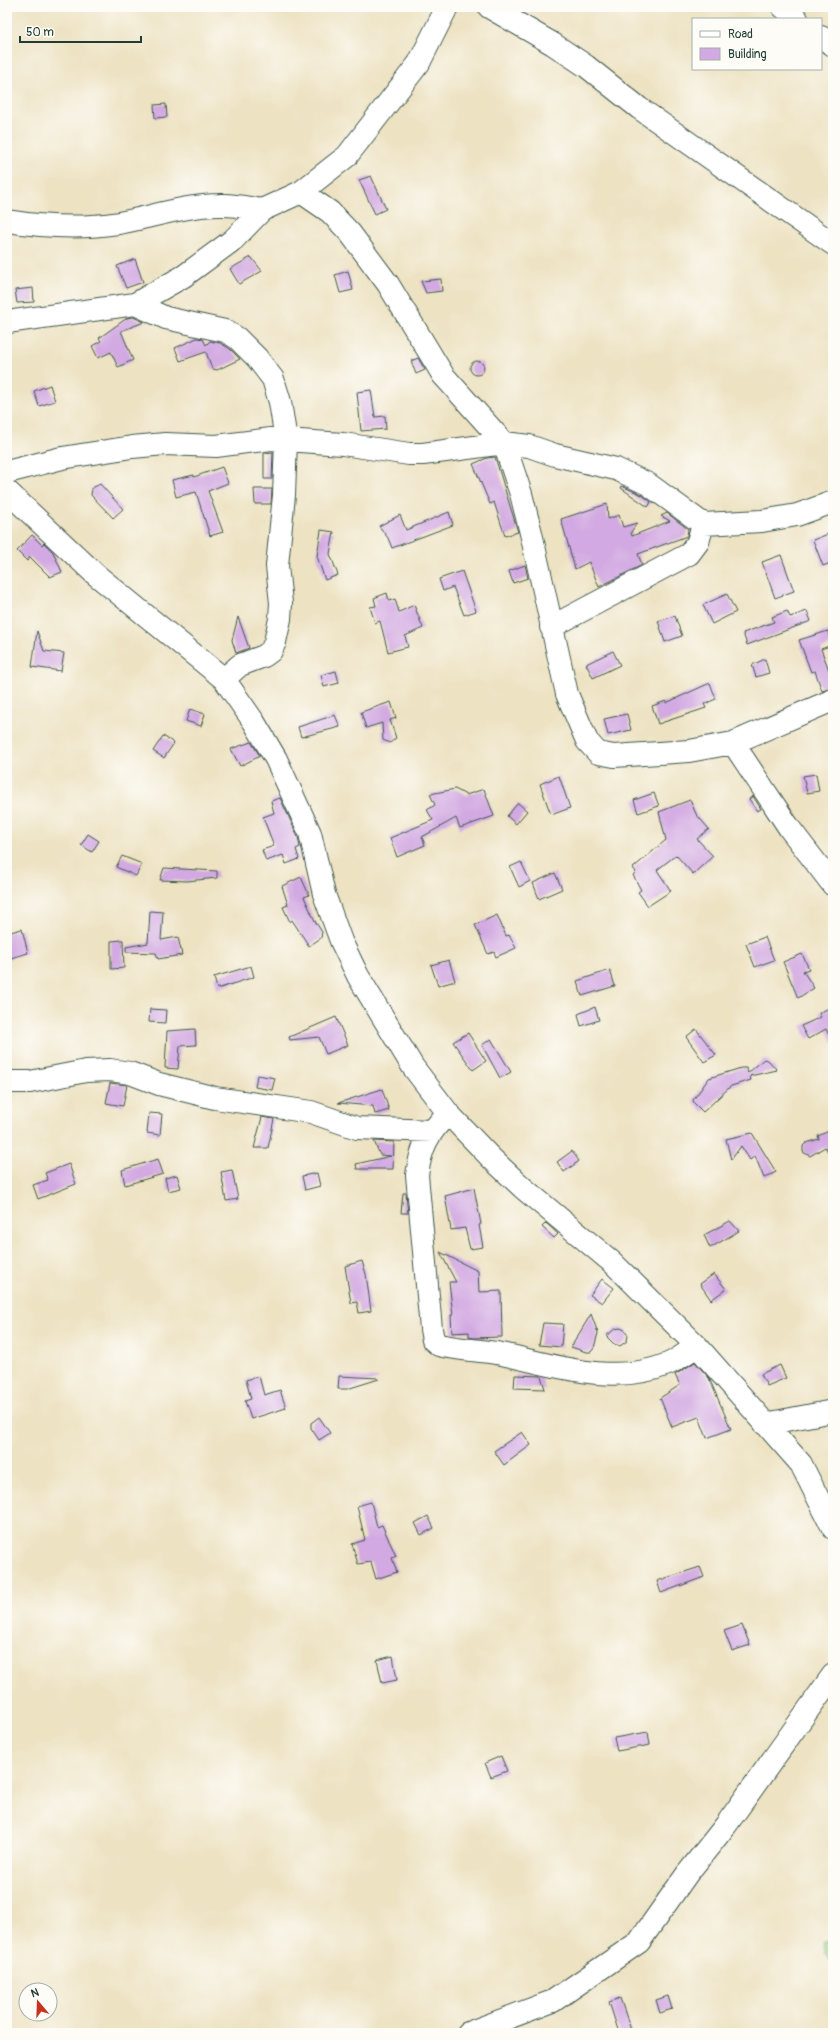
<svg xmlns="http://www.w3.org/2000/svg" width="840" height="2040" font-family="Pangolin,sans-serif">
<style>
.green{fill:#96d184;stroke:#5a875c}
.building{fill:#d2a9e2}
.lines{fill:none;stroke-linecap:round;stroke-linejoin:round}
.minor-casing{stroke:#3e5649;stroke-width:24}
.minor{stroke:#fff;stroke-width:22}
</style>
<rect width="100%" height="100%" fill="#fdfcf7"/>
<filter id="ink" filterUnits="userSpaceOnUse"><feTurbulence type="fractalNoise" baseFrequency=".025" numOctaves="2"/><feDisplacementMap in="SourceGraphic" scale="8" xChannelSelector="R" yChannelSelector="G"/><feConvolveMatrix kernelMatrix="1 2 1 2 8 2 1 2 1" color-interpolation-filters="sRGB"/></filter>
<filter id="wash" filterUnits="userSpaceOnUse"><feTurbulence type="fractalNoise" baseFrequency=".012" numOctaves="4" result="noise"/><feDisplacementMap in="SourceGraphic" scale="16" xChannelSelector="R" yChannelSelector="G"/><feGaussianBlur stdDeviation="0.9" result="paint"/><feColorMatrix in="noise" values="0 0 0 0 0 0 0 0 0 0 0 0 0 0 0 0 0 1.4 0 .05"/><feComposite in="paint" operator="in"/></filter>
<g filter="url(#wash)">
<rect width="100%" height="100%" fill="#ede2c2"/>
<path class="green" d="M833 1940V1972L824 1943Z"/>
<g id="blocks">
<path class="building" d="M166 104 167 117 155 118 154 105Z
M371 176 386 209 375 214 359 180Z
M251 257 262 271 239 284 230 269Z
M135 259 143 282 126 288 117 266Z
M348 271 353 290 340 293 335 275Z
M441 279 442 291 426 293 421 281Z
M33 288 34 302 17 303 15 290Z
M133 317 144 322 121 331 133 360 118 367 111 352 98 358 92 346 101 341 99 338 127 318Z
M197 338 203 339 206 345 210 341 220 343 229 348 240 359 217 370 213 369 211 366 206 352 180 361 175 348Z
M418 358 425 370 416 374 411 361Z
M470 368a7 7 0 1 1 14 0a7 7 0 1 1-14 0Z
M50 385 55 401 39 406 34 391Z
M371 390 375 417 385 416 386 429 361 431 357 392Z
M273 452 272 479H264V453Z
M495 457 518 532 505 536 494 502 490 504 473 464 487 458Z
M222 467 228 483 208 491 223 532 210 536 196 492 176 497 172 480 194 475V477Z
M100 484 123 509 113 518 91 495 92 488Z
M622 486 642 495 651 502 648 507 621 488Z
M254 489H272L271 504H255Z
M607 504 608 519 619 515 623 527 637 523 631 532 632 536 670 521 661 516 667 513 688 529 687 536 638 554 642 565 599 587 589 562 575 569 561 519Z
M449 512 453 525 392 548 388 538 379 526 400 515 406 530Z
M321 530 334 532 330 554 338 575 325 580 317 556Z
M833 532V562L823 566 813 540Z
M32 535 42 545 44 543 53 552 62 572 50 577 30 557 27 561 17 551Z
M781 555 794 591 775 598 762 562Z
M525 565 528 578 513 583 509 571Z
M462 571 476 611 464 615 453 587 443 591 439 579Z
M387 593 389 601 395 599 399 612 414 605 423 628 405 636 408 647 388 652 380 621 375 623 370 607 376 606 374 598Z
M727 594 736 612 712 624 703 605Z
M787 611 790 617 807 611 811 621 747 645 743 633 774 622 772 617Z
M675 616 682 636 665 642 658 621Z
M238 617 249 648 236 653 232 640Z
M37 631 44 651 64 653 61 671 32 667Z
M828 631 832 645 821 649 833 681V688L822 691 815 671 811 672 799 640Z
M613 651 620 665 593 678 586 664Z
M765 659 769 673 756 677 752 665Z
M336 671 339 683 324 687 321 675Z
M710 683 716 699 704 704 706 708 658 724 652 706 666 701V703Z
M391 702 396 718 390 720 396 738 390 743 383 740 382 723 366 728 361 712Z
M190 709 205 714 201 726 186 721Z
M627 714 631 730 608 735 604 719Z
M335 715 340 727 301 737 298 727Z
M163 736 174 743 164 758 153 751Z
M251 742 260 756 240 766 231 749Z
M816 774 819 791 807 793 803 776Z
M559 776 570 808 551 815 540 784Z
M455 789 466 795 484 789 494 816 460 828 456 818 422 837 425 845 397 857 390 838 433 820 427 810 435 805 430 794Z
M654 793 659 806 638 813 634 800Z
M753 796 761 809 757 811 749 799Z
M280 798 298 837 300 847 296 849 299 859 286 864 283 855 266 861 262 850 274 846 263 817 274 813 271 801Z
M690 800 696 814 709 829 697 839 713 856 693 874 676 855 657 870 671 891 648 906 638 892 641 890 633 875 636 872 633 868 666 840 659 812Z
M518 803 527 811 516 824 507 816Z
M88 834 99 841 92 852 81 845Z
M122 856 142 864 136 876 116 867Z
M521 862 530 881 519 887 510 867Z
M164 868 217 871V878L187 881 160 880Z
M555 873 562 889 539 899 533 883Z
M301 877 309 895 304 897 315 921 322 932 321 938 309 946 292 920 290 922 283 907 288 905 282 886Z
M150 911 163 912 161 940 178 937 182 955 158 959 156 953 126 952V947L148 943Z
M497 915 506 936 509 935 516 948 496 957 494 952 488 954 475 925Z
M22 929 28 953 7 959V933Z
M765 937 774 960 755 967 746 944Z
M123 940 124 968 111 969V941Z
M802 954 809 969 803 971 814 988 798 998 783 962Z
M449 960 455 981 438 986 431 965Z
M251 966 254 977 217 989 214 977Z
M610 970 615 986 582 996 577 981Z
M833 1006V1043L826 1029 808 1039 801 1026 821 1017 819 1013Z
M595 1007 599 1020 581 1026 578 1014Z
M150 1009 166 1010 165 1023 149 1022Z
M336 1017 348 1045 326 1054 319 1037 290 1040 289 1037Z
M195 1029 196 1045 180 1046 178 1069 165 1068 167 1031Z
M696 1029 716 1055 704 1062 686 1037Z
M468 1033 486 1061 473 1070 453 1042Z
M491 1039 511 1072 500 1078 482 1045Z
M764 1059 769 1061 777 1070 750 1076 751 1080 731 1086 703 1112 694 1103 693 1100 709 1078 741 1068H746L748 1073Z
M257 1075 275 1078 272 1090 255 1087Z
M110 1083 127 1085 123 1106 106 1103Z
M382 1089 389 1110 375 1114 373 1106 338 1103Z
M149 1113 162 1114 160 1135 147 1133Z
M262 1117 274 1119 268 1148H254Z
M833 1129V1159L825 1147 810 1156 803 1152V1146L806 1143 819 1139 818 1136Z
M752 1133 776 1172 764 1178 755 1156 750 1160 741 1146 731 1160 726 1139Z
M374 1141 394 1142 393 1169H357L356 1164 391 1156 380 1155Z
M572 1151 579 1161 564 1172 557 1162Z
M158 1159 163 1174 125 1185 122 1170Z
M69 1164 76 1184 38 1199 33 1185 48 1180 45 1173Z
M232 1170 238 1199 226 1201 221 1172Z
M317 1173 320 1186 305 1190 302 1176Z
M177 1175 181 1188 168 1191 165 1178Z
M474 1188 481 1224 479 1225 483 1247 470 1249 465 1228 451 1230 445 1196Z
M403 1193H406L408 1213H401Z
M730 1221 739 1231 710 1248 704 1235Z
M546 1223 558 1234 554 1238 542 1227Z
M440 1252 478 1271 479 1292 501 1291 502 1337 473 1338 469 1337V1332L452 1333 451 1315H453L449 1282H456Z
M362 1261 366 1274 371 1311 359 1313 357 1302 351 1303 345 1266Z
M714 1274 726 1289 711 1300 700 1284Z
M602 1279 614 1288 602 1303 590 1295Z
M591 1314 598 1333 594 1348 591 1352H586L571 1347Z
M543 1323 563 1324 561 1347 539 1345Z
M620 1328 625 1330 628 1335 627 1341 620 1346 614 1344 606 1336 615 1329Z
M695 1362 709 1378 731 1429 707 1438 699 1417 672 1427 660 1398 680 1385 675 1375Z
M780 1365 786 1378 767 1386 761 1374Z
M515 1375 541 1376 545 1389 514 1388Z
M259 1376 264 1395 280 1390 286 1408 251 1419 245 1401 251 1399 246 1380Z
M339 1376 378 1378 379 1379 347 1389H338Z
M319 1417 330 1433 319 1440 311 1428V1423Z
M522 1432 531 1445 504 1465 494 1451Z
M371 1502 377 1527 382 1525 396 1556 392 1558 397 1572 376 1579 371 1562 358 1564 352 1544 365 1540 357 1506Z
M428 1516 434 1528 421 1535 415 1523Z
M700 1567 704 1577 661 1593 657 1581Z
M742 1625 750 1645 732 1651 724 1631Z
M393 1656 397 1680 382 1683 377 1660Z
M648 1732 650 1745 617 1751 614 1738Z
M501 1756 507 1771 491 1777 485 1763Z
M668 1996 672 2009 660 2013 656 2000Z
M620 1998 632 2033H619L609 2002Z"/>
</g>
</g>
<g filter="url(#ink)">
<use href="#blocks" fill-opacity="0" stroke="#3e5649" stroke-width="1"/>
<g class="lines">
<defs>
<path id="minor" d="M489 7 553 44 586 66 639 108 833 244
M783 7 797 19
M821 37 833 45
M301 192 330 212 350 233 388 284 443 375 504 443 521 494 531 533 567 694 587 741 598 753 614 756 689 751 733 743 833 700
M7 221C44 227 81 229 119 223 152 217 186 205 220 205 234 204 249 208 262 210
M135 304 184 276 233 240 262 210 301 192 347 156 419 63 447 7
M7 322 135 304 166 318 225 331 237 338 257 358 273 379 280 402 286 440 284 495 277 566 281 603 280 619 275 642 271 651 264 656 240 665 224 679
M7 472 62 458 132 447 165 444 216 446 271 439 343 444 409 454H423L504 443 529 446 555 455 616 469 648 484 703 524 762 521 797 515 833 502
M7 491 95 574 224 679 254 722 276 759 310 833 324 894 341 941 358 976 413 1067 448 1113 491 1158 523 1188 613 1263 697 1346 801 1464 833 1528
M551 627 689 554 698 542 703 524
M733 743 790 829 833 885
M7 1082H30L86 1071 110 1070 130 1073 159 1084 215 1098 311 1112 357 1128 432 1131
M448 1113C428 1134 421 1146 417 1175L431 1329 433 1340 439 1345C460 1350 481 1350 502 1354 556 1366 614 1386 668 1364 678 1360 687 1352 697 1346
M765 1424 833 1411
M468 2033 553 2001 639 1942 687 1874 726 1825 833 1675"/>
</defs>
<use href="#minor" class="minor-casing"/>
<use href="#minor" class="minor"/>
</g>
</g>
<rect width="840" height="2040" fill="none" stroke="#fdfcf7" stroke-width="24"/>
<rect x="692" y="18" width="130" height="52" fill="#fdfcf7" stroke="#a4b0a9"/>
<rect x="700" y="31" width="20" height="6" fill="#ffffff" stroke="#a4b0a9"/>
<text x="728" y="38" font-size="12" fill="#1f3d34">Road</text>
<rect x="700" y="48" width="20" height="12" fill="#d2a9e2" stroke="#a4b0a9"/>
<text x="728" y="58" font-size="12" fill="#1f3d34">Building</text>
<g transform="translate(38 2002) rotate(341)"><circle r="19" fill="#fdfcf7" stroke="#a4b0a9"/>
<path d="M0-3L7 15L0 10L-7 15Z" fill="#c8321e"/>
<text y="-6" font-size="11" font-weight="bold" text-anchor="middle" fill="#1f3d34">N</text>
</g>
<path d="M20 36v6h121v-6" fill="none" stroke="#1f3d34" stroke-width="2"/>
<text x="26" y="36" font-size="12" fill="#1f3d34" stroke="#fdfcf7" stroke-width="3" paint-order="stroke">50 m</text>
</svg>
